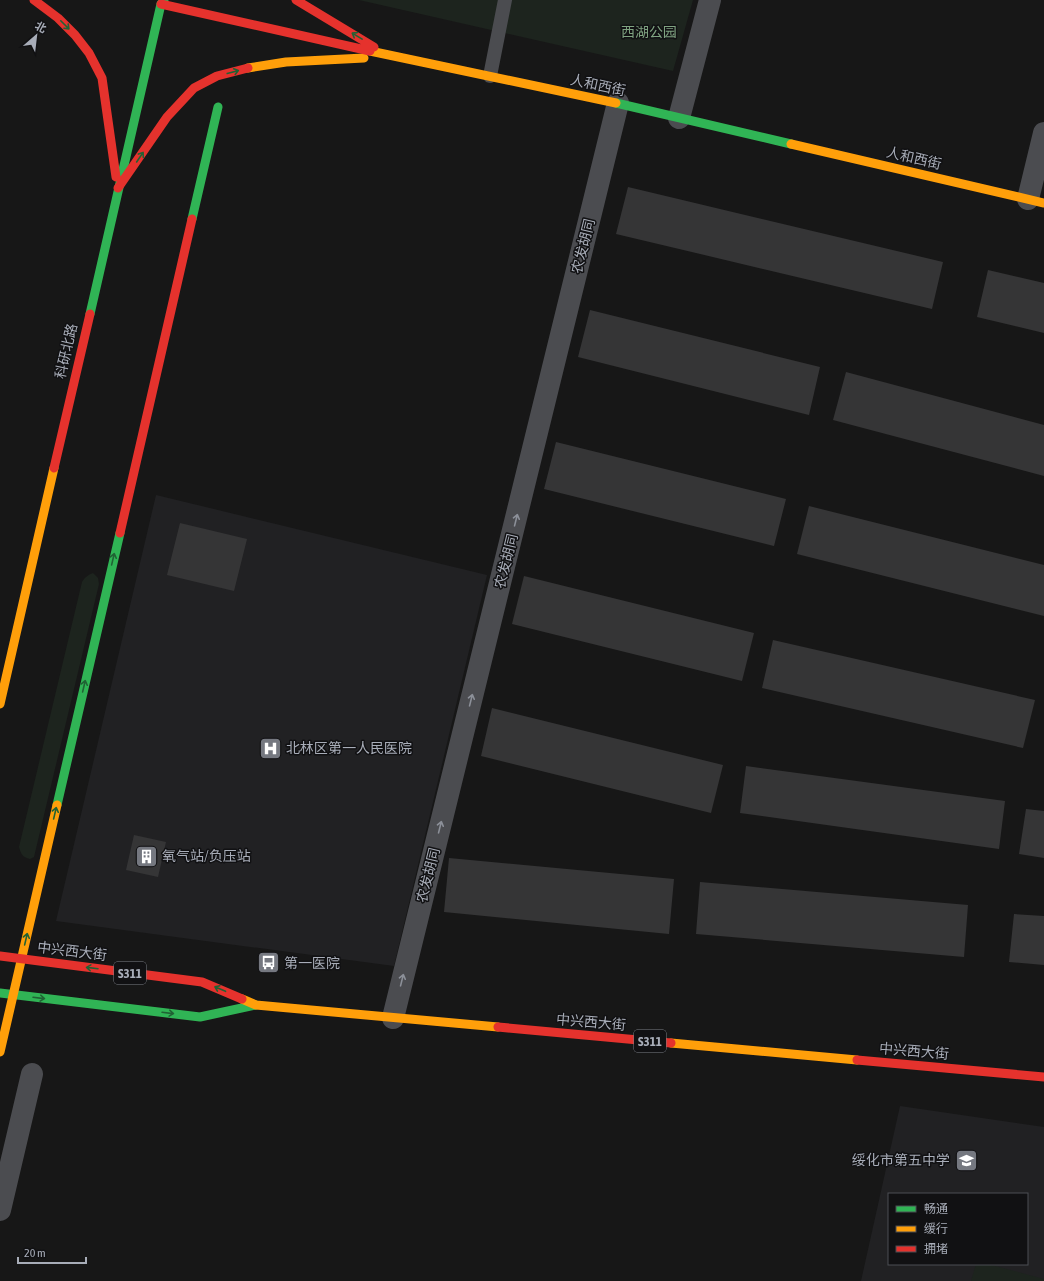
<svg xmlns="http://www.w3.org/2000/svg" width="1044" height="1281" font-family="'Asap Condensed','Noto Sans SC',sans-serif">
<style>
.built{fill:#212123;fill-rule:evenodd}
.green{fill:#1d241e}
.building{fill:#353536}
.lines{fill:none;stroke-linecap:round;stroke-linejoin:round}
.lane{stroke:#4b4c50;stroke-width:14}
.street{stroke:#4b4c50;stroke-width:22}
.fast{stroke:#30b455;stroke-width:9}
.slow{stroke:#ff9f0a;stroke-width:9}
.jam{stroke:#e5322d;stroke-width:9}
.oneway{stroke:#206234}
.oneway2{stroke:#8c9099}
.labels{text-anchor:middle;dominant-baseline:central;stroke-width:3;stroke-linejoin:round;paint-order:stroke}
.shield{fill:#111113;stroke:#7b7e86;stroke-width:1}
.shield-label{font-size:13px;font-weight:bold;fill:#a8adb8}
.park-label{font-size:14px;fill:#7fa381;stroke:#111113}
.street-label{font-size:14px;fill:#a8adb8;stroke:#111113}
.poi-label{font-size:14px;fill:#a8adb8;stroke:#111113;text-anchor:start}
</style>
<rect width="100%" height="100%" fill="#171717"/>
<path class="built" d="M156 495 487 575 394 966 56 921Z
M900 1106 1044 1127V1281H861ZM889 1194H1027V1264H889Z"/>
<path class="green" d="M359 0H693L673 71Z
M93 573 98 578 99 584 34 857 30 859C22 857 21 854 19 847L82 582C85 577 88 575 93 573Z
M976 1264H988L1044 1279V1281H971Z"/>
<path class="building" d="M628 187 943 262 932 309 616 234Z
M988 270 1044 283V333L977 317Z
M590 310 820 367 809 415 578 357Z
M846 372 1044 425V476L833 420Z
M556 442 786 499 774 546 544 489Z
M809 506 1044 565V616L797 554Z
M180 523 247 539 234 591 167 575Z
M524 576 754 633 742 681 512 624Z
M773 640 1035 700 1023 748 762 688Z
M492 708 723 765 711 813 481 756Z
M746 766 1005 801 999 849 740 813Z
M1026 809 1044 811V858L1019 854Z
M134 835 166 842 158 877 126 870Z
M449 858 674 879 669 934 444 912Z
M700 882 968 905 964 957 696 934Z
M1014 914 1044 916V965L1009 962Z"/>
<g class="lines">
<path class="lane" d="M490 76 505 0"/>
<path class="street" d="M679 118 710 0
M1028 199 1044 133
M393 1018 618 103
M0 1210 32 1074"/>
<path class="fast" d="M616 103 791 144
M192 219 218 107
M90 314 161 4 164 0
M57 805 120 533
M0 993 200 1017 256 1005"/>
<path class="slow" d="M370 51 616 103
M248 68 286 62 364 58
M791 144 1044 203
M0 704 54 468
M242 999 256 1005 498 1027
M671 1043 857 1060
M0 1052 57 805"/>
<path class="jam" d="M34 0 58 18 75 35 89 53 102 78 116 177
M296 0 374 47
M161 4 370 51
M118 188 167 117 194 88 217 76 248 68
M54 468 90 314
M120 533 192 219
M0 956 202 982 242 999
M498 1027 671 1043
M857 1060 1044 1077"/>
</g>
<defs><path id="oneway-shaft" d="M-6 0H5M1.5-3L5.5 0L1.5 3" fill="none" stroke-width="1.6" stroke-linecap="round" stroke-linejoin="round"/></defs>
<g class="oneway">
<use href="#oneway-shaft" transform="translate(65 25) rotate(45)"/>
<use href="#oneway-shaft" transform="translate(357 36) rotate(-149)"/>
<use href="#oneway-shaft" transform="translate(233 72) rotate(-15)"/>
<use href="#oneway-shaft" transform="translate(140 157) rotate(-56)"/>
<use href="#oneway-shaft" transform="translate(113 559) rotate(-77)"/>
<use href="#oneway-shaft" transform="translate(84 686) rotate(-77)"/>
<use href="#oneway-shaft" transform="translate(55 813) rotate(-77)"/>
<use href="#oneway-shaft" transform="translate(26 939) rotate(-77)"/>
<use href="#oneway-shaft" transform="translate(92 968) rotate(-173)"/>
<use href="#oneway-shaft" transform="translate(220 989) rotate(-157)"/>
<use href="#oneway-shaft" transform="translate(39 998) rotate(7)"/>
<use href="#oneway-shaft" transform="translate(168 1013) rotate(7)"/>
</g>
<g class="oneway2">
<use href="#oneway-shaft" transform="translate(516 520) rotate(-76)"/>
<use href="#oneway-shaft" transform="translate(471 700) rotate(-76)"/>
<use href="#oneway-shaft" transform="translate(440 827) rotate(-76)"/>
<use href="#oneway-shaft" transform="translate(402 980) rotate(-76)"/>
</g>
<defs>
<symbol id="hospital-square" viewBox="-11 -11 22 22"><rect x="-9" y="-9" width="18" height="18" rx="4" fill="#757880" stroke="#111113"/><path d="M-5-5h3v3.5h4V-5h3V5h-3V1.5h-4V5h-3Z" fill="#fff"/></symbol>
<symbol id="building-square" viewBox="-11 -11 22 22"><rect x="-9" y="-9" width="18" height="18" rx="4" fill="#757880" stroke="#111113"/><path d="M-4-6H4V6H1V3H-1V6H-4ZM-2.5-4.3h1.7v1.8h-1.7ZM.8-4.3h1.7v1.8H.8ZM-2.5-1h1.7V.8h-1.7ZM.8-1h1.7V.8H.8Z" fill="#fff"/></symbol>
<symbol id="bus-square" viewBox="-11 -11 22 22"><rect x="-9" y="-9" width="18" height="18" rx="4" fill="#757880" stroke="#111113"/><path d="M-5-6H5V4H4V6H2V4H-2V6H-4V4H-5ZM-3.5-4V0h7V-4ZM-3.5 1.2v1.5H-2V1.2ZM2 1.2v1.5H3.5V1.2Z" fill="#fff"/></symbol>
<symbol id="school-square" viewBox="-11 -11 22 22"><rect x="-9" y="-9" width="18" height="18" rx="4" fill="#757880" stroke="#111113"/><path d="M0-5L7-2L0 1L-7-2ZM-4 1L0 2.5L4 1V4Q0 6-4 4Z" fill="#fff"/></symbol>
</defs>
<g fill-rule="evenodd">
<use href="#hospital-square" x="258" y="736" width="25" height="25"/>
<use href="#building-square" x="134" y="844" width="25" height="25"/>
<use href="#bus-square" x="256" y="950" width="25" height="25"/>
<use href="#school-square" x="954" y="1148" width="25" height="25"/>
</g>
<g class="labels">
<g class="shield">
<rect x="114" y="962" width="32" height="22" rx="3"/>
<rect x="634" y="1030" width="32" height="22" rx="3"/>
</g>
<g class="shield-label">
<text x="130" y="973">S311</text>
<text x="650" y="1041">S311</text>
</g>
<g class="park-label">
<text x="649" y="32">西湖公园</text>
</g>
<g class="street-label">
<text transform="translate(598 85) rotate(12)">人和西街</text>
<text transform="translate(914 158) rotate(13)">人和西街</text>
<text transform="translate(583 246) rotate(-76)">农发胡同</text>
<text transform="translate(66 351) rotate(-77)">科研北路</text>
<text transform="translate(506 561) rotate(-76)">农发胡同</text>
<text transform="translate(428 875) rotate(-76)">农发胡同</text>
<text transform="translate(72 951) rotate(7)">中兴西大街</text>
<text transform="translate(591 1022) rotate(5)">中兴西大街</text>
<text transform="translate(914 1051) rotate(5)">中兴西大街</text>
</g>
<g class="poi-label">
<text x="286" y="748">北林区第一人民医院</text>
<text x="162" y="856">氧气站/负压站</text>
<text x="284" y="963">第一医院</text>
<text x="950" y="1160" text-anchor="end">绥化市第五中学</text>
</g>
</g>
<rect x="888" y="1193" width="140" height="72" fill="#111113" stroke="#4d4f55"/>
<rect x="896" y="1206" width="20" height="6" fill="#30b455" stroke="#4d4f55"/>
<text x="924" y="1213" font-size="12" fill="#a8adb8">畅通</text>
<rect x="896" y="1226" width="20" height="6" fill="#ff9f0a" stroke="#4d4f55"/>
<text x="924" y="1233" font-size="12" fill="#a8adb8">缓行</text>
<rect x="896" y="1246" width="20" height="6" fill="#e5322d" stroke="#4d4f55"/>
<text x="924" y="1253" font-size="12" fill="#a8adb8">拥堵</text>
<g transform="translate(36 36) rotate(28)" stroke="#111113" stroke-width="3" paint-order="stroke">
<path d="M0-3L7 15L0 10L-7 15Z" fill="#a8adb8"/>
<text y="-6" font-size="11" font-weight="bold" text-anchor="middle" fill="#a8adb8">北</text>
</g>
<path d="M18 1257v6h68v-6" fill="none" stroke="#a8adb8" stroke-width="2"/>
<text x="24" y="1257" font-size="12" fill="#a8adb8" stroke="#111113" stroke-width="3" paint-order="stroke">20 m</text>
</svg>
